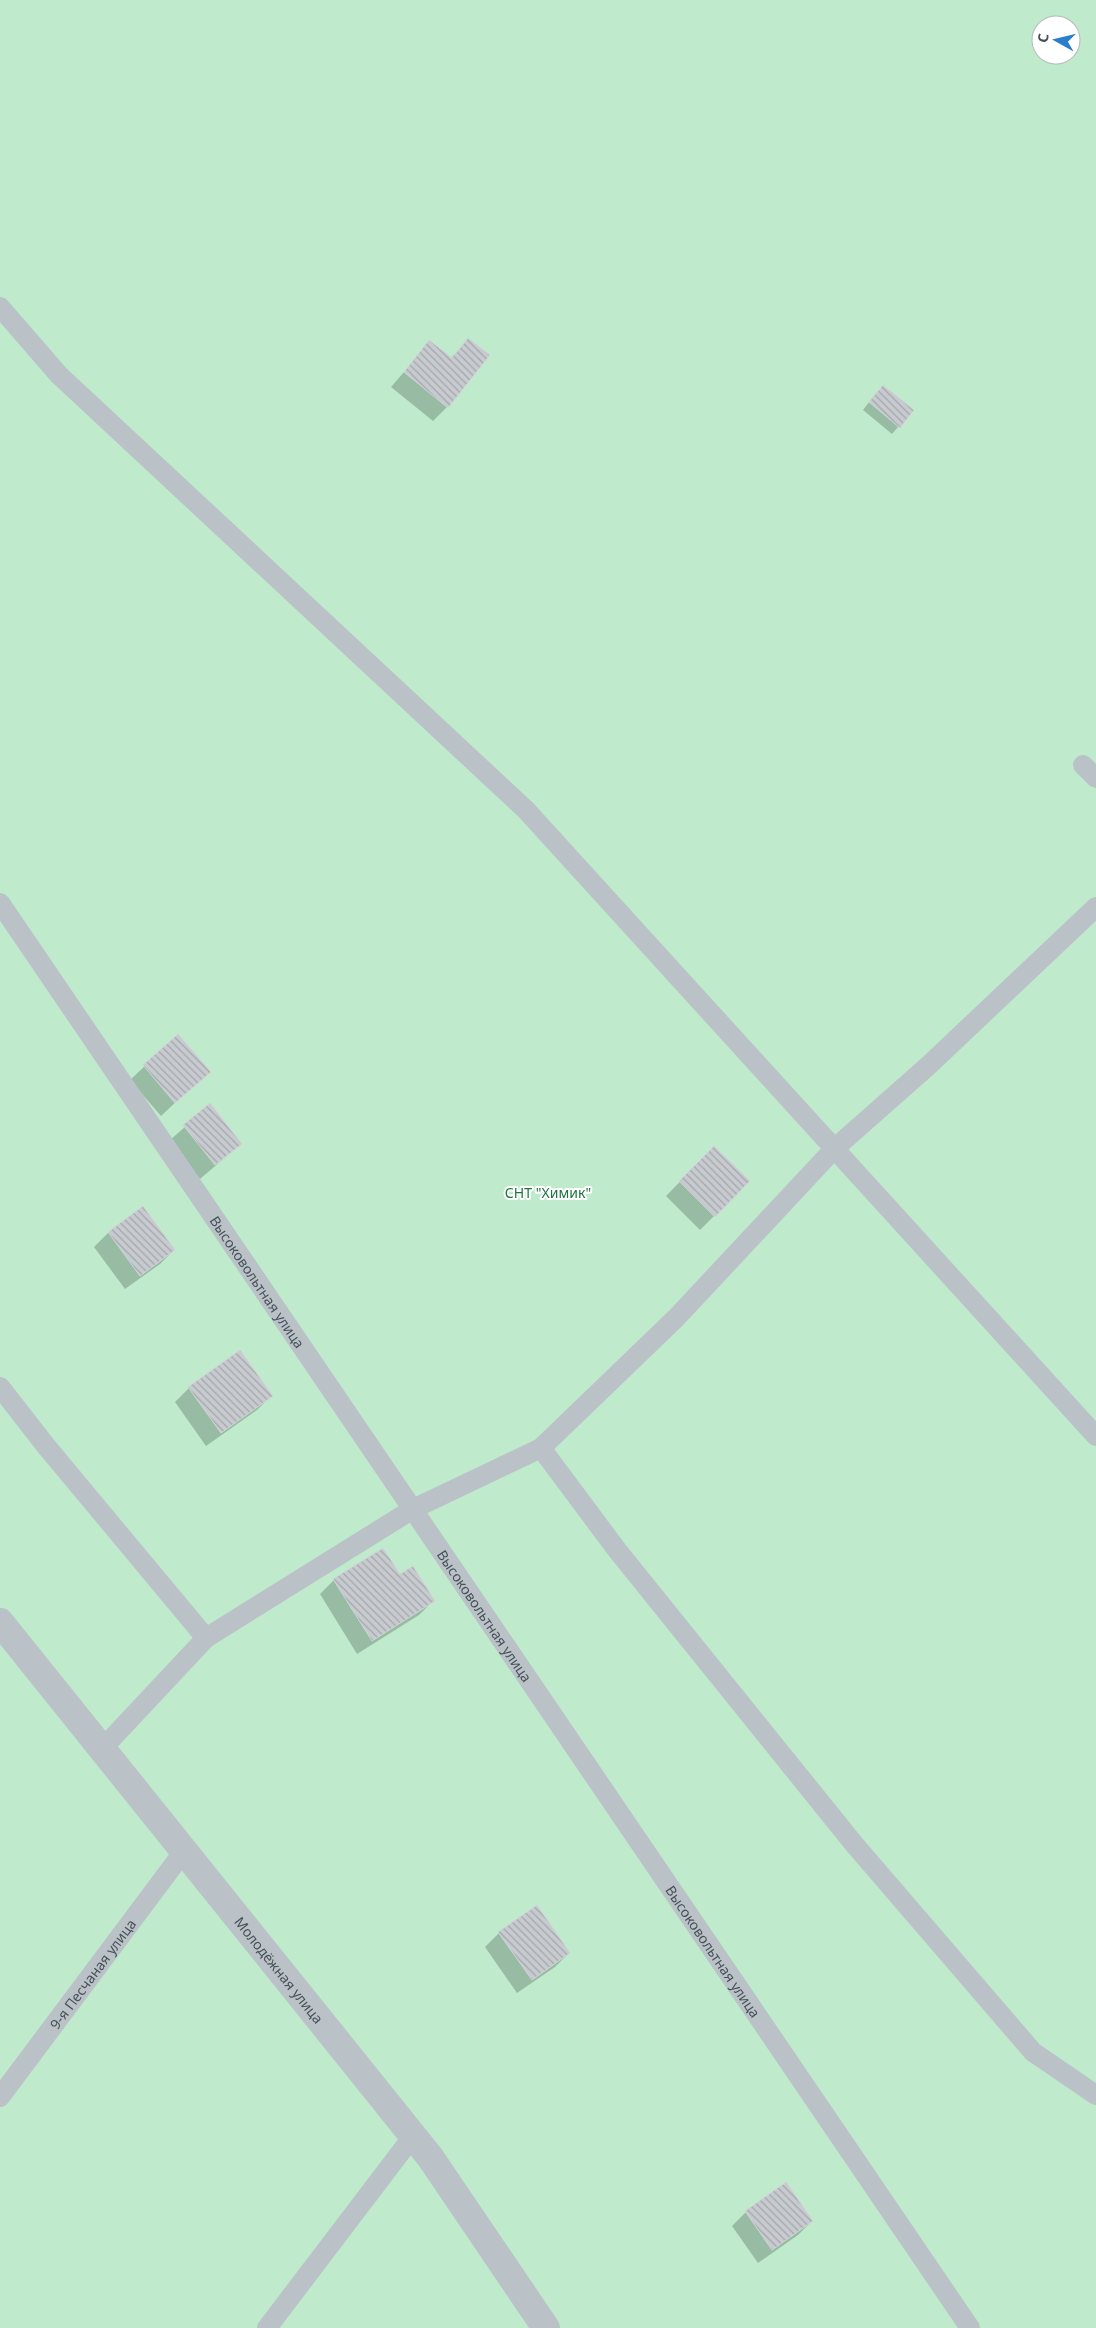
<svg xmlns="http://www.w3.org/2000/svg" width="1096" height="2328" font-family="'Noto Sans',sans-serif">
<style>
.green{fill:#bfeacc;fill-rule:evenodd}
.shadow{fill:#0003}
.building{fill:url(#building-back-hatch);stroke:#d2d4d8}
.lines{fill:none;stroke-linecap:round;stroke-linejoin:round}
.service{stroke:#bac2c8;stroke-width:20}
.minor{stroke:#bac2c8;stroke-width:28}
.labels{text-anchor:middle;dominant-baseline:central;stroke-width:4;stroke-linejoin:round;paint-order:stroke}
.park-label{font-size:14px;fill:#1f7242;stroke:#fff}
.street-label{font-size:14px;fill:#475258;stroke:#fff}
</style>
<defs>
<pattern id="building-back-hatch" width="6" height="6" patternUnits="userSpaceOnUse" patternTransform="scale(1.25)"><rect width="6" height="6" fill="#c7cbcf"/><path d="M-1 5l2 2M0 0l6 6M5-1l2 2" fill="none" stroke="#a3a7ab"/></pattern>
</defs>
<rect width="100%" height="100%" fill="#f0eded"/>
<path class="green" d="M0 0H1096V2328H0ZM1041 25H1071V55H1041Z"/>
<path class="shadow" d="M468 340 447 407 433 421 391 387 430 342 450 359Z
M876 393 912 411 892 434 863 410Z
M178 1035 209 1071 161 1116 130 1080Z
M210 1105 241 1144 200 1179 170 1140Z
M714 1147 749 1181 700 1230 666 1196Z
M143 1208 174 1250 160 1264 125 1289 94 1247 108 1233Z
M189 1388 271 1396 257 1410 206 1446 175 1402Z
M399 1576 433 1601 419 1615 357 1654 320 1594 334 1580Z
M499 1933 569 1953 555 1967 517 1993 485 1947Z
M746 2212 812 2221 798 2235 758 2263 732 2226Z"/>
<path class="building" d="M468 338 490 355 448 408 404 372 429 340 452 358Z
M883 385 914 410 900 428 869 402Z
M178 1034 211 1072 175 1103 143 1065Z
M210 1103 242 1144 215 1165 183 1125Z
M714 1146 750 1181 715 1217 679 1181Z
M143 1206 175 1250 140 1276 108 1232Z
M240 1350 273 1396 221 1433 188 1387Z
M383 1548 400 1574 413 1566 435 1601 372 1641 333 1579Z
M537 1905 570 1953 532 1980 498 1932Z
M786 2182 813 2221 772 2250 745 2211Z"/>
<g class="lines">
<g class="service">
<path d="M0 307 59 375 526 810 1096 1436"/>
<path d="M1083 765 1096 778"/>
<path id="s1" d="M0 903 970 2328"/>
<path d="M0 1387 46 1446 206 1638"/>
<path d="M541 1448 617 1550 854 1844 1033 2052 1096 2095"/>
<path d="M102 1749 206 1638 413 1509 541 1448 677 1317 834 1149 929 1065 1096 907"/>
<path id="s2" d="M0 2097 184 1851"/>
<path d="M267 2328 413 2136"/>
</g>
<path class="minor" id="s3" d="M0 1622 430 2157 546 2328"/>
</g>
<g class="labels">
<g class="park-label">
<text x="548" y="1192">СНТ "Химик"</text>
</g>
<g class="street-label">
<text stroke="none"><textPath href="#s1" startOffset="458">Высоковольтная улица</textPath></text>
<text stroke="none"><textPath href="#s1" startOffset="862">Высоковольтная улица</textPath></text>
<text stroke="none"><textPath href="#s1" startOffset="1268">Высоковольтная улица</textPath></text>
<text stroke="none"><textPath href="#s3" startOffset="446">Молодёжная улица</textPath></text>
<text stroke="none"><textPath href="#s2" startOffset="154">9-я Песчаная улица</textPath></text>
</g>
</g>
<g transform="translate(1056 40) rotate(278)"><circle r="24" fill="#ffffff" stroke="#b5babc"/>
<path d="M0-4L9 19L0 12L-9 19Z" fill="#2a7ecc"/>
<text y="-8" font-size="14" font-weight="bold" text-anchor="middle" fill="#475258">С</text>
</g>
</svg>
